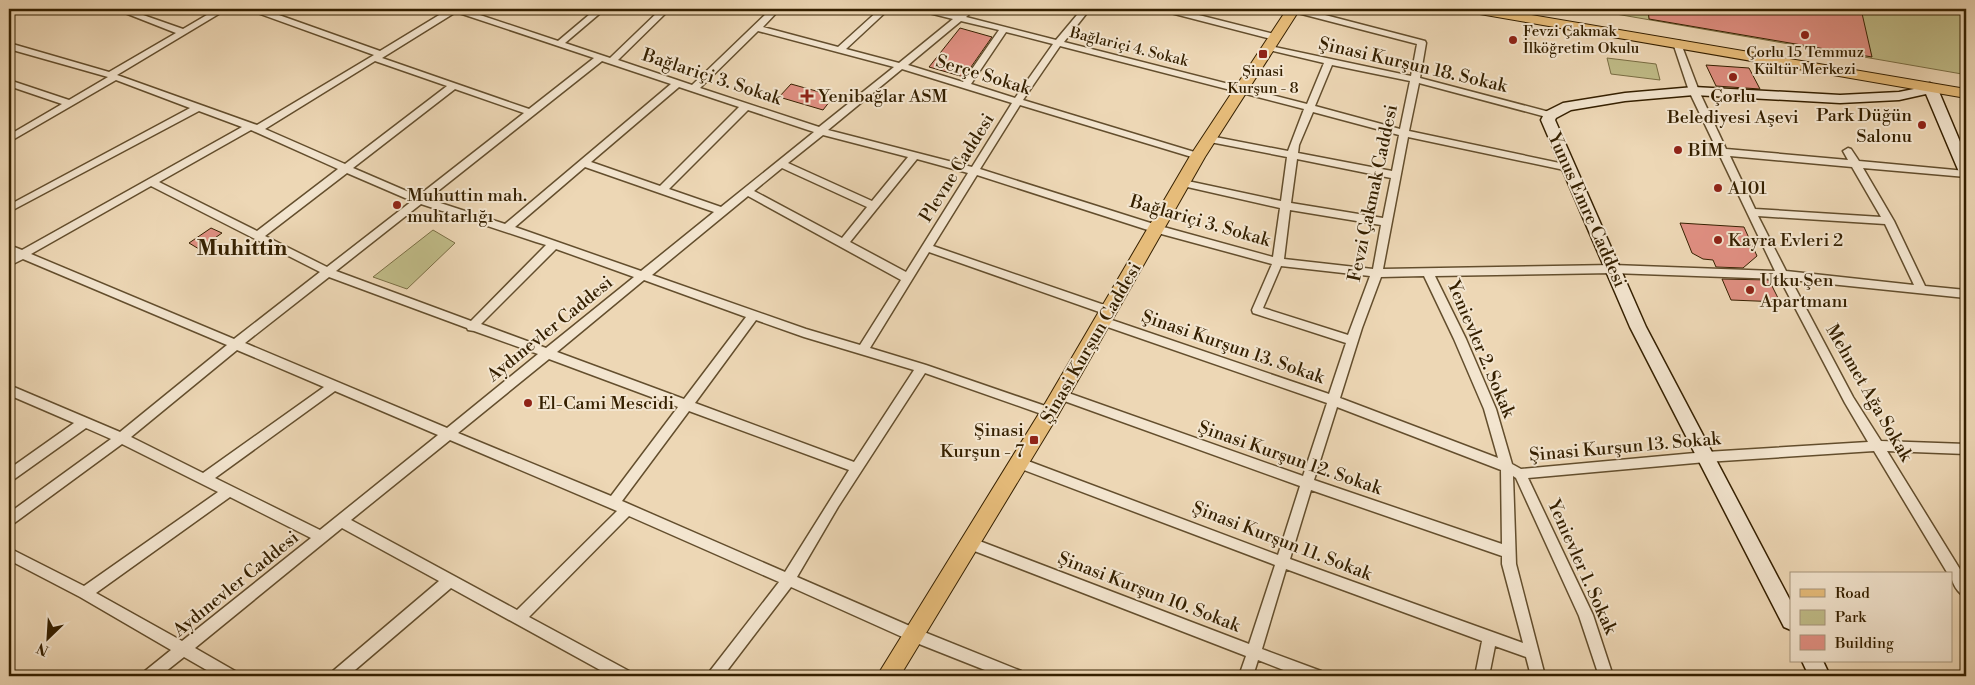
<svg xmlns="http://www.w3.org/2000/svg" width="1975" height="685" font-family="'Libre Bodoni',serif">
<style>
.green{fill:#c0bc88;stroke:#7a6e44}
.building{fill:#e08f82;stroke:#352000}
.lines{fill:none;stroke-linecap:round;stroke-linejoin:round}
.street-casing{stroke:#634e2d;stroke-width:3}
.secondary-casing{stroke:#352000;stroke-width:3}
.primary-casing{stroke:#352000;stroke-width:2}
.street{fill:#f3e5cf;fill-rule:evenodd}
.secondary{fill:#f3e5cf;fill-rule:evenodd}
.primary{fill:#e6bc7a;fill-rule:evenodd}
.poi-dot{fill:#8f2418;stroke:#f3e5cf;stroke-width:2}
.labels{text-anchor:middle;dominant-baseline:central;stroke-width:4;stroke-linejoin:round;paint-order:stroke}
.far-poi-label{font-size:15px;fill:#352000;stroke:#f3e5cf}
.far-street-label{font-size:15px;fill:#352000;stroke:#f3e5cf}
.street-label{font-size:18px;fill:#352000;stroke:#f3e5cf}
.poi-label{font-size:18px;fill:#352000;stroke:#f3e5cf;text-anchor:start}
.district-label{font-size:22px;font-weight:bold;fill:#352000;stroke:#f3e5cf}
</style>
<rect width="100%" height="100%" fill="#edd7b5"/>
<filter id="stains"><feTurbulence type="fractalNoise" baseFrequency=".004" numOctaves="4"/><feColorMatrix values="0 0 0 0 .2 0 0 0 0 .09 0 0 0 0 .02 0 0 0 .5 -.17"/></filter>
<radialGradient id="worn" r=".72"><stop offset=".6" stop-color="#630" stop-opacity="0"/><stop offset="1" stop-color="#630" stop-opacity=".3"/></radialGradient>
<path class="green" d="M1587 9H1963L1966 24V68L1962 74Z
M1607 58 1656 64 1660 80 1611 74Z
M433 230 455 243 407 289 373 277Z"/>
<path class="building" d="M1648 9H1861L1872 57 1649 19Z
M960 28 992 37 964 77 929 67Z
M1706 65 1749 68 1760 89 1716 86Z
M791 84 834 96 823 110 779 97Z
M1680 223 1744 227 1757 256 1743 268 1716 267 1713 260 1703 259 1692 253Z
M211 228 222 233 199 249 189 243Z
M1722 279 1769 280 1780 302 1731 300Z"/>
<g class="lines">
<defs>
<path id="street" d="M115 9H126L183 29 217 9H227L117 75 257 125 374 55 252 11 251 9H262L380 51 449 9H462L558 41 596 9H605L565 43 610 58 661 9H670L618 60 692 85 771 9H780L763 27 838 47 880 9H889L846 49 899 63 953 19 921 11 920 9H933L958 15 966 9H975L966 17 1056 40 1082 9H1090L1064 42 1307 104 1324 63 1265 49V45L1411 76 1417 44 1290 11 1289 9H1302L1425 41 1426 43 1420 78 1553 113 1555 115 1550 118 1419 83 1409 131 1569 165 1574 168 1569 171 1408 137 1383 269 1613 265 1775 271 1689 91 1673 43 1674 41H1680L1699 91 1726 149 1848 160 1843 151 1848 148 1851 149 1859 161 1966 171V177L1863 168 1894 221 1925 286 1966 290V298L1791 280 1853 397 1881 441 1966 444V454L1887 451 1966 579V597C1958 594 1951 582 1951 574H1948L1874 451 1706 462 1528 478 1593 615 1613 676H1599L1579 616 1516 478 1513 476 1516 564 1545 676H1531L1526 657 1495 646 1489 676H1475L1482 641 1286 569 1262 649 1321 671 1323 676H1299L1258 660 1253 676H1239L1246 656 964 547 963 543 964 539 969 537 1249 644 1275 565 1016 467 1014 463 1016 459 1020 458 1278 555 1300 486 1056 398 1054 395 1056 392 1060 390 1303 476 1327 403 1099 324 1097 321 1103 317 1329 394 1346 343 1253 313 1252 310 1272 264 1154 232 977 175 933 246 1113 308 1114 311 1109 315 1105 314 929 252 870 348 926 365 1054 409 1056 412 1054 415 1050 417 925 373 838 507 797 577 919 630 1021 671 1023 676H1000L909 640 791 587 723 676H708L710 671 779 582 629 516 529 617 629 671 631 676H611L451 588 348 676H331L333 671 439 581 342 528 195 648 235 671 237 676H217L184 657 160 676H143L145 671 171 650 80 597 9 560V548L84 586 218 492 122 444 13 524 9 525V513L111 439 86 428 13 480 9 481V469L74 423 9 395V385L120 432 227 345 23 259 9 266V257L13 255 9 253V245L22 250 242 127 199 111 9 212V205L190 108 116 80 9 142V135L62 104 9 86V80L69 100 108 77 9 49V43L109 72 176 33ZM456 12 594 58 529 109 382 58ZM961 21 999 30 963 82 908 65ZM758 31 894 67 819 127 700 88ZM1006 32 1053 44 1015 98 971 84ZM1060 46 1304 109 1288 151 1210 136 1205 139 1210 142 1287 157 1281 201 1183 180 1178 183 1183 186 1280 208 1273 257 1160 226 980 169 1020 105 1195 158H1201L1203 156 1201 154 1023 100ZM375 61 447 86 345 164 265 129ZM602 61 671 84 505 224 428 199ZM1332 65 1410 81 1400 129 1315 106ZM902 69 1012 103 972 167 828 130ZM679 87 739 107 660 186 591 162ZM455 89 524 113 418 196 353 168ZM748 110 814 132 721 207 669 189ZM1313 112 1399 135 1392 171 1298 153 1299 145ZM251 130 338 169 257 231 159 182ZM823 135 908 157 872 201 788 163ZM1730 156 1852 167 1881 217 1755 209ZM917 159 968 173 906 272 850 242ZM1297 159 1391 178 1383 218 1291 203ZM585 167 714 212 641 271 515 227ZM782 168 867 207 842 238 754 191ZM347 173 412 201 327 267 265 236ZM151 186 320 272 234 339 31 254ZM748 196 901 280 860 345 806 329 652 275ZM421 204 536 242 546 245 471 321 336 271ZM1290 210 1381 225 1373 269 1284 259ZM1758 216 1885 224 1914 285 1786 271ZM556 249 634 277 546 348 481 324ZM1281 266 1370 276 1348 335 1263 308ZM1613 273 1780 279 1845 403 1868 442 1706 452 1521 469 1512 464 1496 409 1466 339 1435 276ZM1424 276 1454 339 1484 409 1498 458 1340 398 1362 328 1381 277ZM329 277 467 328 468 330 474 331 538 354 447 428 245 343ZM644 280 746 317 684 399 557 352ZM756 320 804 337 914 370 854 462 695 403ZM237 350 324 387 203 473 131 437ZM549 359 678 407 611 496 458 433ZM335 391 438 435 320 530 215 478ZM1337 407 1501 470 1502 544 1314 480ZM689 411 849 470 785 572 622 501ZM450 440 617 511 517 610 351 520ZM1311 490 1502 556V564L1523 643 1290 559ZM230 497 311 538 182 641 96 593Z
M1162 9H1175L1278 35 1279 37 1275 40 1163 11Z"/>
<path id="secondary" d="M1930 83 1937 87 1966 156V177L1961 175 1959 172 1926 94 1899 100 1840 103 1694 95 1625 101 1571 110 1556 118 1555 120 1646 327 1791 602V630L1784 627 1630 327 1541 120 1545 112 1563 103 1625 93 1694 87 1840 95 1899 92 1914 89Z
M1802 661H1823L1830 676H1809Z"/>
<path id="primary" d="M1287 9H1300L1205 157 1057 417 900 676H877L1043 407 1190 156Z
M1467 9H1496L1966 89V98L1474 13Z"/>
</defs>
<use href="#street" class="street-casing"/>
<use href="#secondary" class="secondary-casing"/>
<use href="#primary" class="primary-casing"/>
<use href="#street" class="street"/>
<use href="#secondary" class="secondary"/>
<use href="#primary" class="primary"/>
</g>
<g class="poi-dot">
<circle cx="1805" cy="35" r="5"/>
<circle cx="1513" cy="40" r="5"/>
<rect x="1258" y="49" width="10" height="10" rx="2.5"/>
<circle cx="1733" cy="77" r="5"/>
<path d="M804.5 88.5h5v5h5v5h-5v5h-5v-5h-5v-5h5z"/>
<circle cx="1922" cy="125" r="5"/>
<circle cx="1678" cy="150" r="5"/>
<circle cx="1718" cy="188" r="5"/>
<circle cx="397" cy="205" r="5"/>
<circle cx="1718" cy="240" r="5"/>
<circle cx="1750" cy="290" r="5"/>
<circle cx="528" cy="403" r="5"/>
<rect x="1029" y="435" width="10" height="10" rx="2.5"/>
</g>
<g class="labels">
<g class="far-poi-label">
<text x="1523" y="31" text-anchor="start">Fevzi Çakmak<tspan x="1523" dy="17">İlköğretim Okulu</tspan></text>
<text x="1805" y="52">Çorlu 15 Temmuz<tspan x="1805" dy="17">Kültür Merkezi</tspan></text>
<text x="1263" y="71">Şinasi<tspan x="1263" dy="17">Kurşun - 8</tspan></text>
</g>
<g class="far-street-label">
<text transform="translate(1129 47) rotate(14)">Bağlariçi 4. Sokak</text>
</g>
<g class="street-label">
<text transform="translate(1413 65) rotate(13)">Şinasi Kurşun 18. Sokak</text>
<text transform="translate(983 75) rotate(17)">Serçe Sokak</text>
<text transform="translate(712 77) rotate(18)">Bağlariçi 3. Sokak</text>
<text transform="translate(957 168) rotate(-58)">Plevne Caddesi</text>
<text transform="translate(1373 193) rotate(-78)">Fevzi Çakmak Caddesi</text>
<text transform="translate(1587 210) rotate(66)">Yunus Emre Caddesi</text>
<text transform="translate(1200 221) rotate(16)">Bağlariçi 3. Sokak</text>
<text transform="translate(550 329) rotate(-39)">Aydınevler Caddesi</text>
<text transform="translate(1091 343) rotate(-60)">Şinasi Kurşun Caddesi</text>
<text transform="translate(1233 347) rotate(19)">Şinasi Kurşun 13. Sokak</text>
<text transform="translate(1481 349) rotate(67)">Yenievler 2. Sokak</text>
<text transform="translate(1869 393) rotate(60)">Mehmet Ağa Sokak</text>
<text transform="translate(1625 447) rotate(-5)">Şinasi Kurşun 13. Sokak</text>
<text transform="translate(1290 458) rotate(19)">Şinasi Kurşun 12. Sokak</text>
<text transform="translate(1282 541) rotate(21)">Şinasi Kurşun 11. Sokak</text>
<text transform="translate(1582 567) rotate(66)">Yenievler 1. Sokak</text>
<text transform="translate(236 584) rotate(-39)">Aydınevler Caddesi</text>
<text transform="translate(1149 592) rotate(21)">Şinasi Kurşun 10. Sokak</text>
</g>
<g class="poi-label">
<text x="818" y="96">Yenibağlar ASM</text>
<text x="1733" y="96" text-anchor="middle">Çorlu<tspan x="1733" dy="21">Belediyesi Aşevi</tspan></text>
<text x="1912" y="115" text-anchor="end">Park Düğün<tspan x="1912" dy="21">Salonu</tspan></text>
<text x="1688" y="150">BİM</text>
<text x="1728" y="188">A101</text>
<text x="407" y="195">Muhuttin mah.<tspan x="407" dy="21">muhtarlığı</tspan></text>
<text x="1728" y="240">Kayra Evleri 2</text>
<text x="1760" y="280">Utku Şen<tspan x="1760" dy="21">Apartmanı</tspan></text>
<text x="538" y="403">El-Cami Mescidi</text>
<text x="1024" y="430" text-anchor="end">Şinasi<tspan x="1024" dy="21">Kurşun - 7</tspan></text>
</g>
<g class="district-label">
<text x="242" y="248">Muhittin</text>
</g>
</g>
<rect width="1975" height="685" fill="none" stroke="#edd7b5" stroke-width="30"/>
<rect x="10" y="10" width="1955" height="665" fill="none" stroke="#352000" stroke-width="2.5"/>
<rect x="15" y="15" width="1945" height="655" fill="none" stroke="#352000"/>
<rect x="1790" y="572" width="162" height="90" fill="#f3e5cf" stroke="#a7967c"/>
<rect x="1800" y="589" width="25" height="8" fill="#e6bc7a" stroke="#a7967c"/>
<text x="1835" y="598" font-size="15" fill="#352000">Road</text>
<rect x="1800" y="610" width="25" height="15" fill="#c0bc88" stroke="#a7967c"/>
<text x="1835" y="622" font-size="15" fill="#352000">Park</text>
<rect x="1800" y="635" width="25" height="15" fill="#e08f82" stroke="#a7967c"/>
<text x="1835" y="648" font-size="15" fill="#352000">Building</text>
<g transform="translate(48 638) rotate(205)" stroke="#f3e5cf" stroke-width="4" paint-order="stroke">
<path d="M0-4L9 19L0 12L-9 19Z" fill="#352000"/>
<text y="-8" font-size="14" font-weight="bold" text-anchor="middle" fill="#352000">N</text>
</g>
<rect width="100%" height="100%" filter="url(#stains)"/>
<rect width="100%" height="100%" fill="url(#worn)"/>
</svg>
